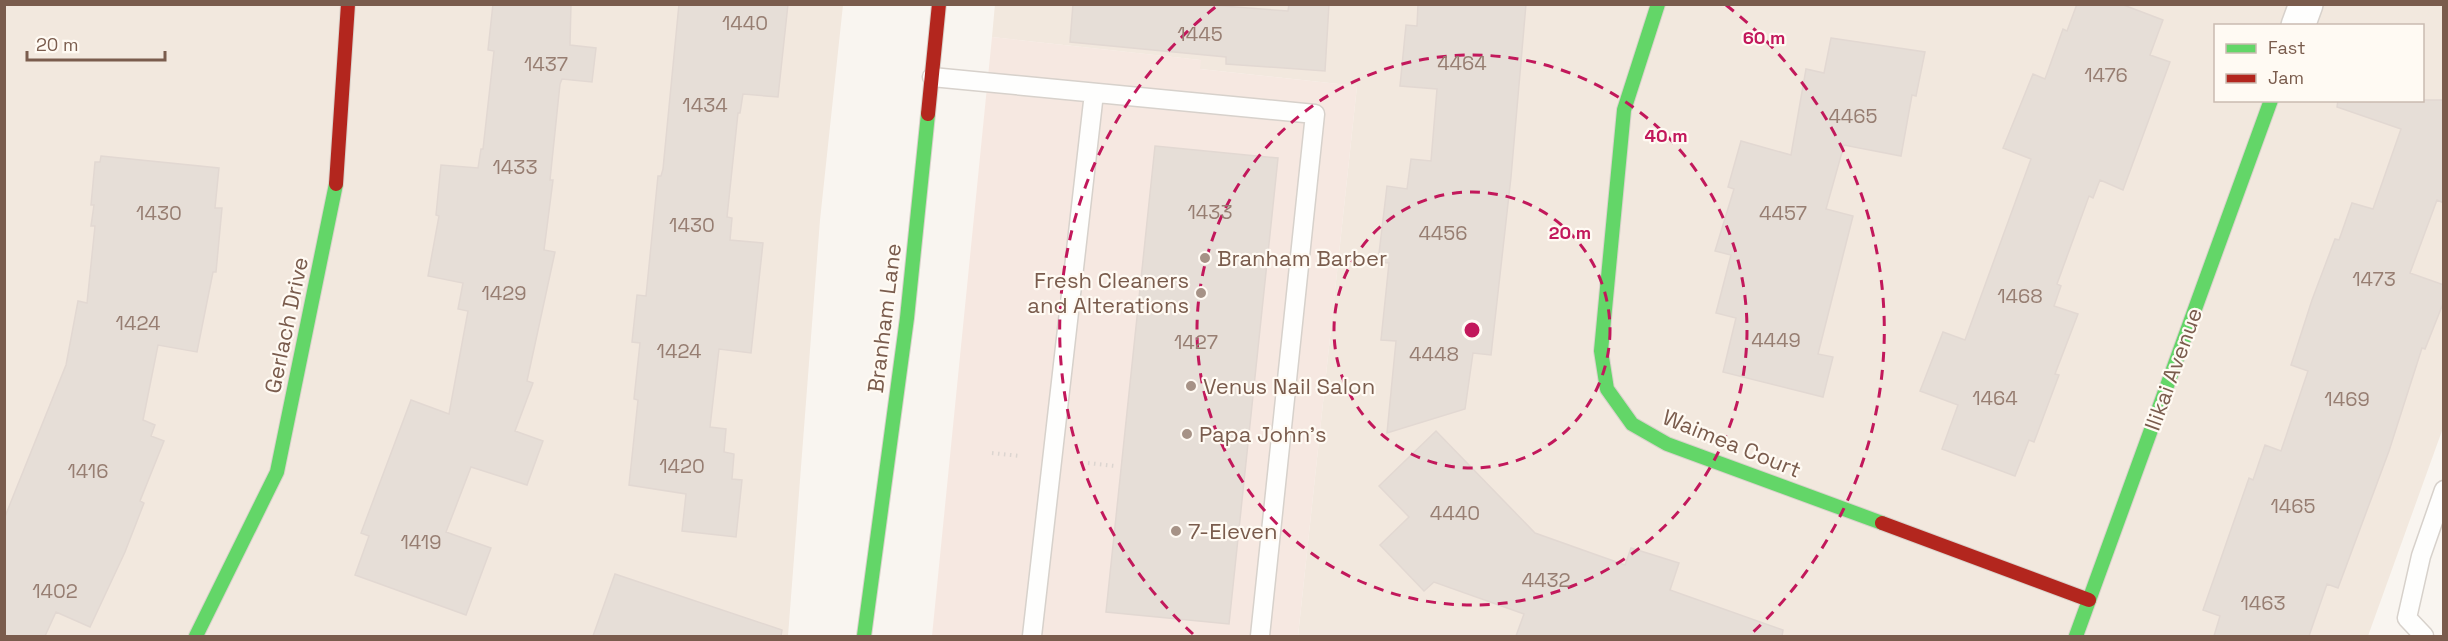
<svg xmlns="http://www.w3.org/2000/svg" width="2448" height="641" font-family="'Space Grotesk',sans-serif">
<style>
.residential{fill:#f2e8de;fill-rule:evenodd}
.commercial{fill:#f6e8e1}
.building{fill:#e6ded7;stroke:#e2d8d2;stroke-width:1.5}
.lines{fill:none;stroke-linecap:round;stroke-linejoin:round}
.lane-casing{stroke:#d7d1cb;stroke-width:21}
.street-casing{stroke:#d7d1cb;stroke-width:36}
.fast-casing{stroke:#d9d2cb;stroke-width:16}
.jam-casing{stroke:#d9d2cb;stroke-width:16}
.path{stroke:#dcd5d0;stroke-width:4;stroke-dasharray:1.5 4.5;stroke-linecap:butt}
.lane{stroke:#fefefd;stroke-width:18}
.street{stroke:#fefefd;stroke-width:33}
.fast{stroke:#63d668;stroke-width:14}
.jam{stroke:#b3261e;stroke-width:14}
.ring{fill:none;stroke:#c2185b;stroke-width:3;stroke-dasharray:10 8}
.poi-dot{fill:#a69286;stroke:#fffaf3;stroke-width:2}
.labels{text-anchor:middle;dominant-baseline:central;stroke-width:4.5;stroke-linejoin:round;paint-order:stroke}
.number-label{font-size:20px;fill:#977e72}
.poi-label{font-size:22px;fill:#7a5c4d;stroke:#fffaf3;text-anchor:start}
.street-label{font-size:22px;fill:#7a5c4d;stroke:#fffaf3}
.centre{fill:#c2185b;stroke:#fffaf3;stroke-width:3}
.ring-label{font-size:18px;text-anchor:middle;font-weight:bold;fill:#c2185b;stroke:#fffaf3;stroke-width:4.5;stroke-linejoin:round;paint-order:stroke}
</style>
<rect width="100%" height="100%" fill="#f9f5f0"/>
<path class="residential" d="M995 4 2443 5V428L2368 636H1298L1357 86 1200 69V60L992 37ZM2216 26H2422V100H2216Z
M4 5H843L820 220 788 636H5Z"/>
<path class="commercial" d="M992 37 1201 60 1200 69 1357 86 1298 636H932Z"/>
<path class="building" d="M493 4H571L570 45 596 48 592 82 562 79 560 84 550 180H553L544 250 555 252 527 381 533 383 515 431 543 441 527 485 471 467 446 532 491 548 466 615 355 575 369 536 361 533 411 400 449 414 468 311 458 309 463 283 428 276 439 216 436 215 441 165 478 168 481 149H483L494 51 488 50Z
M679 4H788L778 97 743 94 740 113H738L727 217 732 218 730 240 763 243 751 353 719 349 710 427 726 429 724 452 734 454 732 479 742 480 736 537 682 531 686 494 629 485 638 400 634 399 640 343 632 342 637 295 646 296 658 176H661L663 169Z
M1073 4H1196L1288 11 1289 4H1329L1325 71 1226 64V57L1070 42Z
M1418 4H1526L1511 177 1491 355 1473 353 1465 409 1387 433 1396 341 1381 340 1389 263 1378 262 1387 186 1407 189 1411 159 1431 161 1437 89 1400 86 1406 25 1417 26Z
M2077 4H2121L2163 20 2150 55 2170 62 2123 190 2100 180 2093 198 2089 196 2057 284 2061 286 2054 306 2078 314 2055 374 2059 375 2034 442 2029 440 2015 476 1942 449 1958 405 1920 391 1943 332 1965 340 2031 159 2003 148 2033 74 2045 79 2063 29 2067 31Z
M1831 38 1925 52 1916 96 1912 95 1901 156 1844 145 1826 209 1853 216 1818 354 1833 357 1823 397 1723 372 1736 318 1716 313 1731 255 1715 251 1734 189 1728 187 1741 141 1791 155 1806 69 1824 73Z
M2338 100H2444V203L2437 200 2410 273 2444 285V301L2425 349 2422 348 2389 451 2338 588 2327 584 2309 636H2214L2220 616 2203 610 2249 478 2253 480 2265 445 2281 451 2308 371 2291 365 2312 300 2335 239 2339 240 2352 203 2373 209 2401 129 2337 107Z
M1155 146 1278 158 1229 624 1106 612Z
M101 156 219 168 215 208H222L216 272H213L197 352 158 345 143 420 155 425 151 436 164 441 140 501 144 503 125 552 90 627 56 612 45 636H4V519L66 365 78 301 87 303 95 226H91L94 205H91L95 162H100Z
M1436 431 1535 533 1625 565 1631 548 1679 563 1670 590 1783 630 1782 636H1516L1524 614 1434 582 1424 591 1380 545 1409 517 1379 486Z
M615 574 782 630 781 636H593Z"/>
<g class="lines">
<defs>
<path id="lane" d="M932 77 1315 114 1260 636
M1032 636 1094 93
M2424 636 2407 618 2421 556 2444 490"/>
<path id="street" d="M2298 26 2306 4"/>
<path id="fast" d="M1658 4 1624 110 1601 351 1607 389 1632 424 1667 444 1882 523
M196 636 277 472 336 184
M864 636 907 318 928 114
M2076 636 2271 100"/>
<path id="jam" d="M928 114 939 4
M336 184 348 4
M1882 523 2089 600"/>
</defs>
<use href="#lane" class="lane-casing"/>
<use href="#street" class="street-casing"/>
<use href="#fast" class="fast-casing"/>
<use href="#jam" class="jam-casing"/>
<path class="path" d="M992 453 1020 456
M1088 463 1115 466"/>
<use href="#lane" class="lane"/>
<use href="#street" class="street"/>
<use href="#fast" class="fast"/>
<use href="#jam" class="jam"/>
</g>
<g class="ring">
<circle cx="1472" cy="330" r="138"/>
<circle cx="1472" cy="330" r="275"/>
<path d="M1193 634A413 413 0 0 1 1218 5M1726 5A413 413 0 0 1 1751 634"/>
</g>
<g class="poi-dot">
<circle cx="1205" cy="258" r="6"/>
<circle cx="1201" cy="293" r="6"/>
<circle cx="1191" cy="386" r="6"/>
<circle cx="1187" cy="434" r="6"/>
<circle cx="1176" cy="531" r="6"/>
</g>
<g class="labels">
<g class="number-label">
<text x="745" y="23">1440</text>
<text x="1200" y="34">1445</text>
<text x="1462" y="63">4464</text>
<text x="546" y="64">1437</text>
<text x="2106" y="75">1476</text>
<text x="705" y="105">1434</text>
<text x="1853" y="116">4465</text>
<text x="515" y="167">1433</text>
<text x="1210" y="212">1433</text>
<text x="159" y="213">1430</text>
<text x="1783" y="213">4457</text>
<text x="692" y="225">1430</text>
<text x="1443" y="233">4456</text>
<text x="2374" y="279">1473</text>
<text x="504" y="293">1429</text>
<text x="2020" y="296">1468</text>
<text x="138" y="323">1424</text>
<text x="1776" y="340">4449</text>
<text x="1196" y="342">1427</text>
<text x="679" y="351">1424</text>
<text x="1434" y="354">4448</text>
<text x="1995" y="398">1464</text>
<text x="2347" y="399">1469</text>
<text x="682" y="466">1420</text>
<text x="88" y="471">1416</text>
<text x="2293" y="506">1465</text>
<text x="1455" y="513">4440</text>
<text x="421" y="542">1419</text>
<text x="1546" y="580">4432</text>
<text x="55" y="591">1402</text>
<text x="2263" y="603">1463</text>
</g>
<g class="poi-label">
<text x="1217" y="258">Branham Barber</text>
<text x="1189" y="280" text-anchor="end">Fresh Cleaners<tspan x="1189" dy="25">and Alterations</tspan></text>
<text x="1203" y="386">Venus Nail Salon</text>
<text x="1199" y="434">Papa John's</text>
<text x="1188" y="531">7-Eleven</text>
</g>
<g class="street-label">
<text transform="translate(884 318) rotate(-83)">Branham Lane</text>
<text transform="translate(286 325) rotate(-78)">Gerlach Drive</text>
<text transform="translate(2173 369) rotate(-70)">Ilikai Avenue</text>
<text transform="translate(1732 443) rotate(22)">Waimea Court</text>
</g>
</g>
<circle cx="1472" cy="330" r="9" class="centre"/>
<g class="ring-label">
<text x="1764" y="44">60 m</text>
<text x="1666" y="142">40 m</text>
<text x="1570" y="239">20 m</text>
</g>
<rect width="2448" height="641" fill="none" stroke="#7a5c4d" stroke-width="12"/>
<rect x="2214" y="24" width="210" height="78" fill="#fffaf3" stroke="#cabbb1" stroke-width="1.5"/>
<rect x="2226" y="44" width="30" height="9" fill="#63d668" stroke="#cabbb1" stroke-width="1.5"/>
<text x="2268" y="54" font-size="18" fill="#7a5c4d">Fast</text>
<rect x="2226" y="74" width="30" height="9" fill="#b3261e" stroke="#cabbb1" stroke-width="1.5"/>
<text x="2268" y="84" font-size="18" fill="#7a5c4d">Jam</text>
<path d="M27 51v9h138v-9" fill="none" stroke="#7a5c4d" stroke-width="3"/>
<text x="36" y="51" font-size="18" fill="#7a5c4d" stroke="#fffaf3" stroke-width="4.5" paint-order="stroke">20 m</text>
</svg>
